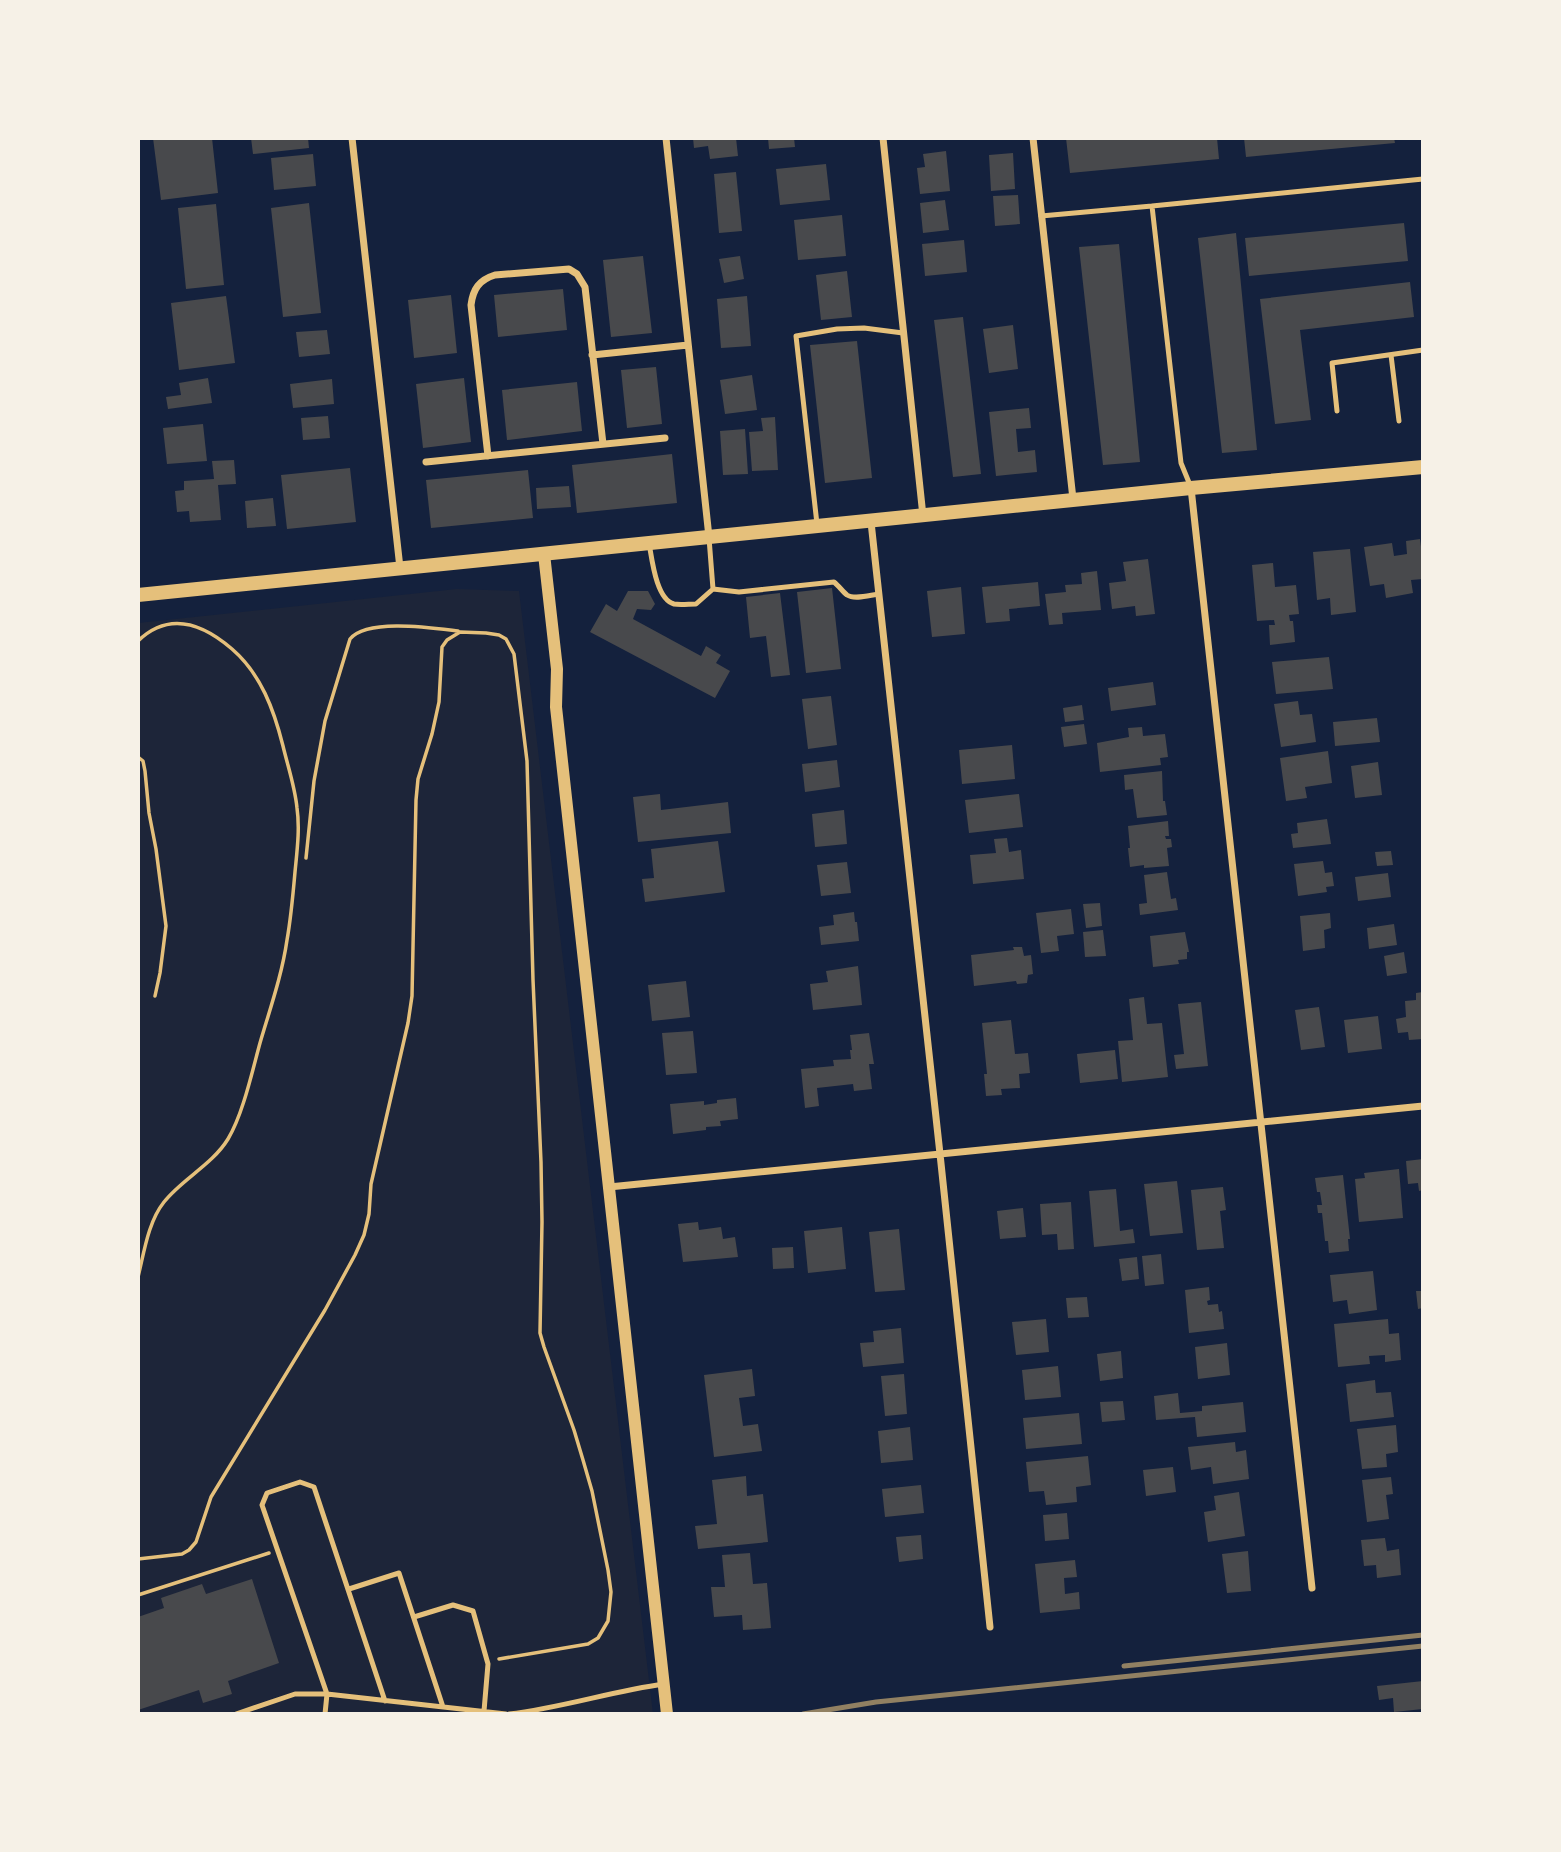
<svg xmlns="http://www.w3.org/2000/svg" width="1561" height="1852" font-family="'Fira Sans',sans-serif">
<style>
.green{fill:#1d2539}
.building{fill:#48494c}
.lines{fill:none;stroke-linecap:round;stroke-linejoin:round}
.path{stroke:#e5c07b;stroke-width:3.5}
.service{stroke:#e5c07b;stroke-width:5}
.minor{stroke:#e5c07b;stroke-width:7}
.tertiary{stroke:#e5c07b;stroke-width:12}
.secondary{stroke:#e5c07b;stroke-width:14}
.rail{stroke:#918062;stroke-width:5}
</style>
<rect width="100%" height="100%" fill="#14213d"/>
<path class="green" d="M457 589 519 591 653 1714H138V623Z"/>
<path class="building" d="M153 138H212L218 193 161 200Z
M251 138H308L309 148 253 154Z
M693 138H736L738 156 710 159 708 146 694 148Z
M768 138H794L795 147 769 149Z
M1066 138H1217L1219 159 1070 173Z
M1244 138H1394L1395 143 1246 157Z
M946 151 950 191 920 194 917 168 925 167 923 154Z
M1013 153 1015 189 991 191 989 155Z
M313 154 316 186 274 190 271 158Z
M826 164 830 200 780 205 776 169Z
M736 172 742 231 719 233 714 174Z
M1018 195 1020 224 995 226 993 196Z
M945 200 949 230 923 233 920 203Z
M309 203 321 313 283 317 271 208Z
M216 204 224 285 186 289 178 208Z
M842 215 846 256 798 260 794 220Z
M1404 223 1408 261 1249 276 1245 238Z
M1236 233 1257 450 1222 453 1198 238Z
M964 240 967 272 925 276 922 244Z
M1119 244 1140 462 1103 465 1079 247Z
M643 256 652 333 611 337 603 260Z
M740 256 744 279 724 283 719 259Z
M847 271 852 317 821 320 816 275Z
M1410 282 1414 317 1300 330 1311 420 1275 424 1260 299Z
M563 289 567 330 498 337 494 295Z
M451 295 457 353 414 358 408 300Z
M226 296 235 363 179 370 171 303Z
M747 296 751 346 721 348 717 299Z
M963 317 981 474 953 477 934 320Z
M1013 325 1018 369 989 373 983 329Z
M327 330 330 354 299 357 296 332Z
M857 341 872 478 825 483 810 345Z
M656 367 662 424 627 428 621 370Z
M752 375 757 410 725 414 720 380Z
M208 378 212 403 168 409 166 397 181 395 179 383Z
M464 378 471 442 423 448 416 384Z
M332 379 334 404 293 408 290 384Z
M577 382 582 431 507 440 502 390Z
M1029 408 1031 428 1016 429 1018 452 1035 450 1037 472 996 476 989 412Z
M328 416 330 438 303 440 301 418Z
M775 417 778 470 752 471 749 432 763 431 761 418Z
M203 424 207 461 167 464 163 428Z
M745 429 748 474 723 475 720 431Z
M672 454 677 503 577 513 572 465Z
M234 460 236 484 218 485 221 520 190 522 189 511 177 512 175 491 184 490V481L214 479 212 461Z
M350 468 356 522 287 529 281 475Z
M528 470 533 518 431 528 426 480Z
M569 486 571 507 537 509 536 488Z
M273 498 276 526 247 528 245 501Z
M1420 539 1423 562V579L1411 580 1413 593 1386 598 1384 584 1370 586 1364 547 1392 543 1394 556 1407 554 1406 541Z
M1350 549 1356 612 1331 615 1330 598 1317 600 1313 552Z
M1148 559 1155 614 1136 616 1135 606 1112 609 1109 583 1126 581 1123 562Z
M1273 563 1275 587 1296 585 1299 614 1289 615 1290 621H1293L1295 642 1270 645 1269 625H1275L1274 620 1257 621 1252 565Z
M1097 571 1101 610 1062 613 1063 624 1049 625 1045 594 1066 592 1065 585 1082 584 1081 573Z
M1038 582 1040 606 1009 609 1010 621 986 623 982 587Z
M961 587 965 634 932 637 927 591Z
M832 588 841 669 806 673 797 592Z
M628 591H648L655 604 651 610 637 609 633 619 701 656 706 646 721 655 716 663 730 671 715 698 590 632 606 604 617 611Z
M780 593 790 675 771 677 766 636 750 638 746 597Z
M1329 657 1333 689 1276 694 1272 662Z
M1153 682 1156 705 1111 711 1108 688Z
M831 696 837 745 808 749 802 699Z
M1298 701 1300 715 1312 714 1316 742 1281 747 1274 704Z
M1082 705 1084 720 1065 722 1063 708Z
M1377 718 1380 742 1335 746 1333 722Z
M1084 724 1087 744 1064 747 1061 727Z
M1142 727 1143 736 1165 734 1168 757 1160 758 1161 765 1100 772 1097 743 1129 737 1128 728Z
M1012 745 1015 779 962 784 959 750Z
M1328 751 1332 783 1305 787 1307 798 1286 801 1280 758Z
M837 760 840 787 805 792 802 764Z
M1378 762 1382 795 1355 798 1351 766Z
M1162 771 1163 801H1165L1167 815 1137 818 1133 789 1125 790 1124 775Z
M660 794 661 810 728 802 731 833 638 842 633 797Z
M1019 794 1023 827 969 833 965 800Z
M844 810 847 844 815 847 812 814Z
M1327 819 1331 844 1293 848 1291 834 1298 833 1297 823Z
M1168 821 1169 836H1165L1166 839H1171L1172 847 1167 848 1169 866 1144 868V865L1130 867 1128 848H1130L1128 826Z
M1007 838 1009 852 1021 850 1024 879 973 884 970 855 996 853 994 839Z
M718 841 725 892 645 902 642 879 654 878 651 849Z
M1391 851 1393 865 1377 866 1375 852Z
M1323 861 1325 873 1332 872 1334 886 1326 887 1327 892 1298 896 1294 864Z
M847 862 851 893 821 896 817 865Z
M1167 872 1171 899 1176 898 1178 910 1140 915 1139 904 1147 903 1144 875Z
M1388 873 1391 897 1358 901 1355 877Z
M1100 903 1102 926 1086 928 1083 904Z
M1071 909 1074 934 1057 936 1059 951 1041 953 1036 913Z
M854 912 855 922H857L859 941 821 945 819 927 834 925 833 915Z
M1330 913 1331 928 1324 930 1325 948 1303 951 1300 916Z
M1394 924 1397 945 1369 949 1367 928Z
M1103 930 1106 956 1085 957 1083 932Z
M1185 932 1189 952H1187V959L1178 960 1179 964 1153 967 1150 936Z
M1013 947H1022L1024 956 1031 955 1033 974 1028 975 1027 983 1017 984 1016 981 974 986 971 955 1014 950Z
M1404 952 1407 973 1387 976 1384 956Z
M858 966 862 1005 813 1010 810 984 828 982 826 971Z
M686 981 690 1017 652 1021 648 985Z
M1423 992V1039L1409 1040 1408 1032 1398 1033 1396 1019 1406 1017 1405 1001 1416 1000V993Z
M1144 997 1147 1024 1162 1023 1168 1077 1122 1082 1118 1041 1133 1040 1129 999Z
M1201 1002 1208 1066 1176 1069 1174 1055 1184 1054 1178 1004Z
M1319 1007 1325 1047 1301 1050 1295 1010Z
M1378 1016 1382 1049 1348 1053 1344 1020Z
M1011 1020 1015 1054 1028 1053 1030 1073 1019 1074 1020 1088 1001 1089 1002 1095 986 1096 984 1074H987L982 1023Z
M693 1031 697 1073 666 1075 662 1033Z
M869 1033 874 1064H869L872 1089 854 1091 853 1084 817 1088 819 1106 805 1108 801 1069 834 1066 833 1060 851 1059 850 1050H852L850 1035Z
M1115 1050 1118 1079 1080 1083 1077 1054Z
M736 1098 738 1119 720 1121 721 1126 706 1127V1130L673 1134 670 1104 704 1101V1105L717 1103V1100Z
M1423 1159V1190L1419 1191 1418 1183 1408 1184 1406 1161Z
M1399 1169 1403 1218 1359 1222 1355 1179 1365 1178 1364 1173Z
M1343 1175 1350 1239H1348L1349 1251 1329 1253 1328 1241H1325L1322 1213H1318L1317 1205H1322L1320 1192H1317L1315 1178Z
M1177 1181 1183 1233 1150 1236 1144 1184Z
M1223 1187 1226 1210 1220 1211 1224 1248 1197 1250 1191 1190Z
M1116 1189 1120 1231 1133 1229 1135 1243 1094 1247 1089 1191Z
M1071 1202 1074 1249 1058 1250 1057 1234 1042 1235 1040 1204Z
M1023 1208 1026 1237 1000 1239 997 1211Z
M698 1222 699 1230 721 1227 723 1239 735 1237 738 1257 683 1262 678 1224Z
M842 1227 846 1269 808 1273 804 1231Z
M899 1229 905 1290 875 1292 869 1232Z
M793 1247 794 1268 773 1269 772 1248Z
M1161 1254 1164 1284 1145 1286 1142 1256Z
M1137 1257 1139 1279 1122 1281 1119 1259Z
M1373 1271 1377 1310 1349 1314 1347 1300 1333 1302 1330 1275Z
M1209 1287 1210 1300 1207 1301 1208 1305 1218 1304 1219 1312 1222 1311 1224 1329 1189 1333 1185 1290Z
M1416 1291H1423V1308L1418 1309Z
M1087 1297 1089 1317 1068 1318 1066 1298Z
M1046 1319 1049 1352 1016 1355 1012 1322Z
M1388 1319 1389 1334 1399 1333 1401 1360 1385 1362V1355L1369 1356 1370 1364 1338 1367 1334 1324Z
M901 1328 904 1363 863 1367 860 1343 874 1342 873 1331Z
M1227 1343 1230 1375 1198 1379 1195 1347Z
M1121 1351 1123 1378 1100 1381 1097 1354Z
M1058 1366 1061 1397 1025 1400 1022 1370Z
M752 1369 755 1396 739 1398 743 1426 758 1424 762 1451 714 1457 704 1375Z
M904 1374 907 1414 885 1416 881 1376Z
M1375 1380 1376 1393 1391 1392 1394 1417 1350 1422 1346 1384Z
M1178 1393 1180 1413 1202 1411V1406L1243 1402 1246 1432 1197 1437 1195 1417 1156 1420 1154 1396Z
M1123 1401 1125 1420 1102 1422 1100 1402Z
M1079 1413 1082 1444 1026 1449 1023 1418Z
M1396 1425 1398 1452 1386 1454 1387 1467 1362 1469 1357 1429Z
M910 1427 913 1460 881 1463 878 1431Z
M1235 1442 1236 1452 1246 1450 1249 1479 1213 1484 1211 1467 1191 1470 1188 1447Z
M1088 1456 1091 1485 1076 1487 1077 1502 1046 1505 1044 1491 1029 1492 1026 1462Z
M1173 1467 1176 1492 1146 1496 1143 1470Z
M746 1476 747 1496 763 1494 768 1542 698 1549 695 1526 717 1524 712 1480Z
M1391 1477 1393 1494 1386 1495 1389 1519 1367 1522 1362 1480Z
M921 1485 924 1513 885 1517 882 1489Z
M1239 1492 1245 1536 1208 1542 1204 1512 1216 1510 1214 1496Z
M1067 1513 1069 1539 1045 1541 1043 1515Z
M921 1535 923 1559 899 1562 896 1537Z
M1385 1538 1387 1551 1399 1549 1401 1575 1377 1578 1376 1565 1364 1566 1361 1540Z
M1248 1551 1251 1591 1227 1593 1222 1554Z
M750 1553 753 1584 767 1583 771 1628 743 1630 742 1615 714 1617 711 1587H725L722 1555Z
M1075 1560 1077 1577 1064 1578 1065 1594 1079 1592 1080 1609 1040 1613 1035 1564Z
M252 1579 279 1663 228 1681 232 1694 203 1703 199 1690 138 1710V1617L164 1608 161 1598 202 1584 206 1594Z
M1423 1681V1709L1394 1712 1393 1698 1379 1700 1377 1686Z"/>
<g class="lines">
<path class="path" d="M138 641C169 611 203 624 232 649 261 674 274 710 283 746 288 767 295 787 297 808 300 829 297 851 295 872 293 895 291 918 287 940 282 975 270 1009 260 1043 252 1072 243 1114 228 1139 212 1165 182 1179 164 1202 148 1222 144 1253 138 1277
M138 757 143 761 145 771 149 813 156 849 166 926 160 973 155 996
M306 858 314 781 325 721 350 639C367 618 433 628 458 631
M138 1559 182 1554 189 1550 196 1542 211 1497 325 1310 355 1255 364 1235 369 1214 371 1184 408 1023 412 996 416 800 418 779 432 734 439 702 442 647 447 640 460 632 486 633 499 635 506 639 514 654 527 761 533 980 541 1162 542 1222 540 1333 544 1347 574 1430 583 1460 592 1491 608 1570 611 1592 608 1621 598 1638 588 1644 499 1659
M138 1595 269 1553"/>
<path class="service" d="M1041 216 1152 206
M1391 355 1399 421
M1337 411 1332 363 1423 350
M1190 485 1181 463 1152 206 1423 179
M817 524 796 336 837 329 864 328 903 333
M709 538 713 589 739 592 834 582C839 586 843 592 847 595 855 600 870 595 879 594
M649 543C652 559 656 599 674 604 680 605 689 604 696 604L713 589
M349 1589 399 1573 443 1707
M414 1617 453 1605 473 1611 488 1664 484 1711
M385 1701 314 1487 300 1482 267 1493 262 1505 327 1694 506 1714
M236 1714 295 1694H327L325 1714
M509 1714C562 1708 612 1691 664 1684"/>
<path class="minor" d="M352 138 400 568
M666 138 709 537
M883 138 923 516
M1033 138 1073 499
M592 355 688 345
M488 456 471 305C473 289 479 280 495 275L569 269 577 274 585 287 603 444
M426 462 665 438
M1191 488 1312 1588
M871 522 940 1154 990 1627
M609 1187 1423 1106"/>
<path class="tertiary" d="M544 554 557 669 556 707 667 1714"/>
<path class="secondary" d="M138 595 1191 488 1423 467"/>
<path class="rail" d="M1124 1666 1423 1635
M803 1714 876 1702 1423 1646"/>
</g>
<rect width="1561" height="1852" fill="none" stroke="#f6f1e7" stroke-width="280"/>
</svg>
